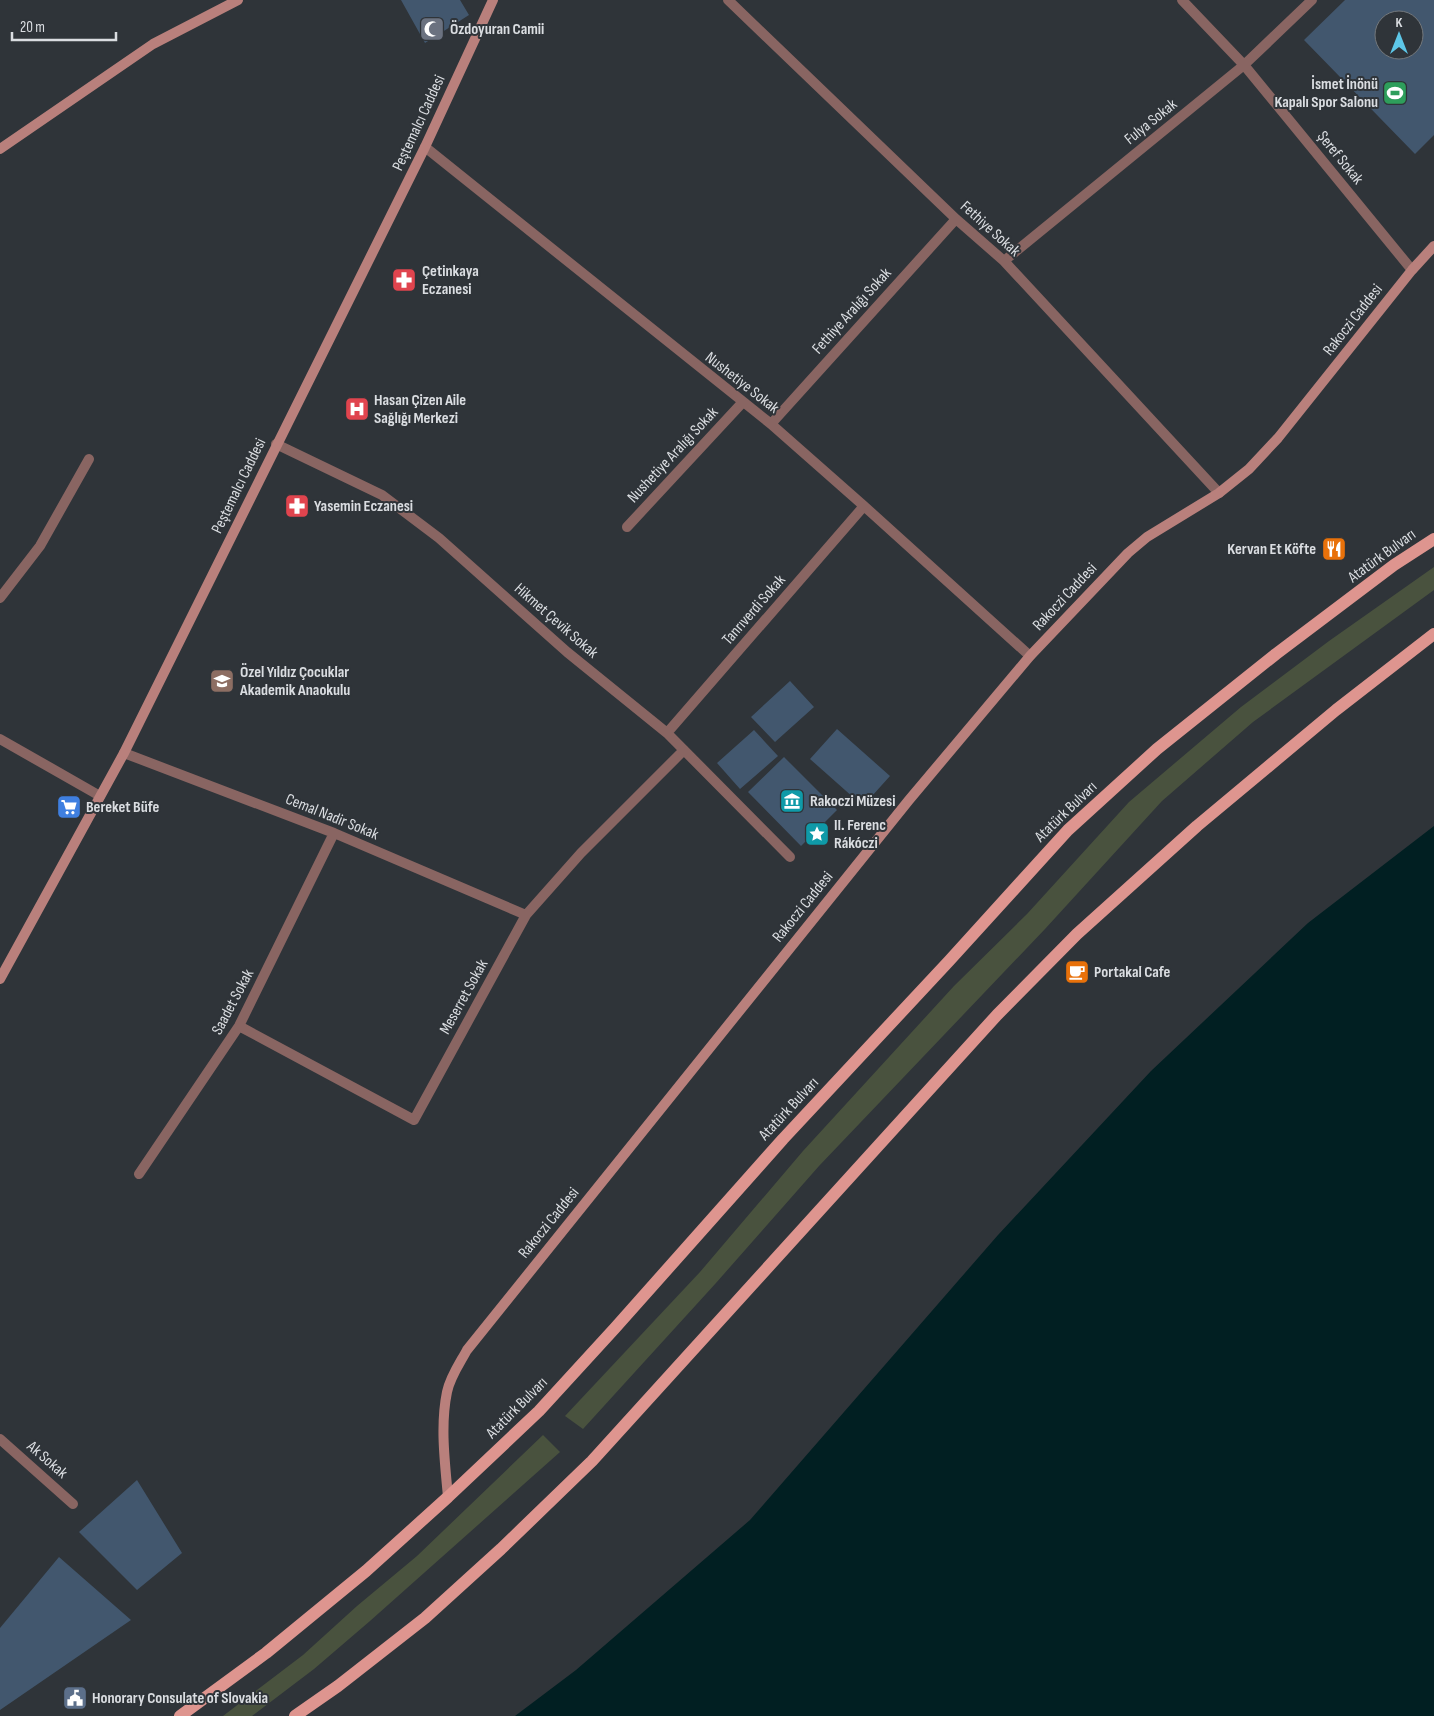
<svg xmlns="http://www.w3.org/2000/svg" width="1434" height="1716" font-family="'Sofia Sans Condensed',sans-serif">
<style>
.green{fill:#49523e}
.water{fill:#011f22}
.building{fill:#42576e;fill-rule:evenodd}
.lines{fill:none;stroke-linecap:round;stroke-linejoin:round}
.lane{stroke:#896562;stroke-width:10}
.street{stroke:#896562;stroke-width:10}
.secondary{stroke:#b9807c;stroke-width:10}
.primary{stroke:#de958f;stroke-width:12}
.labels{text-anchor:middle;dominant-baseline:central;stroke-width:4;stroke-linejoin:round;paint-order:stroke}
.poi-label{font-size:16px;font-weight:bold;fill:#dadde1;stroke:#2f3439;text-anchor:start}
.street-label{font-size:16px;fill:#dadde1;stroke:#2f3439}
</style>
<rect width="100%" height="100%" fill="#2f3439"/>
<path class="green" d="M1434 567V590L1253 722 1162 801 1045 929 819 1166 716 1283 583 1429 565 1416 700 1272 803 1151 954 986 1027 914 1129 802 1241 707 1329 641Z
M543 1435 560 1452 370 1621 314 1669 252 1716H223L303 1655 357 1606 417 1556Z"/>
<path class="water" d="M1434 826V1716H515L576 1670 750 1520 998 1235 1151 1071 1308 923Z"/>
<path class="building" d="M401 0H460L469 15 425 43Z
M1345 0H1434V135L1415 154 1304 40ZM1384 20H1414V50H1384Z
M790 681 814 707 775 742 751 717Z
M837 729 890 776 863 806 810 759Z
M754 730 778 756 740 789 717 763Z
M784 757 837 810 801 846 748 792Z
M137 1480 182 1553 137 1590 79 1532Z
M59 1557 131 1620 0 1710V1628Z"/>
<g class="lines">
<path class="lane" d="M0 598 40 546 89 459"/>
<path class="street" d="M728 0 956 219 1004 261 1219 493
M1182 0 1244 65 1412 270
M425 147 771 424 864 506 1030 656
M1004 261 1244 65 1312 0
M771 424 956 219
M276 444 382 495 439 538 567 652 667 733 790 857
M627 527 742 403
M667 733 864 506
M0 739 100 796
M124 753 334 833 526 915
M239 1026 414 1120 526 915 581 853 684 750
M139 1174 239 1026 334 833
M0 1439 73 1504"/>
<path class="secondary" d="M0 149 153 44 238 0
M0 979 124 753 425 147 493 0
M448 1497C445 1463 440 1426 447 1392 450 1377 460 1363 467 1350L909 800 1030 656 1128 553 1147 537 1219 493 1249 469 1278 438 1412 270 1434 246"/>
<path class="primary" d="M180 1716 266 1653 366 1571 448 1497 539 1411 615 1328 783 1139 949 961 1068 830 1157 749 1276 654 1394 565 1434 539
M295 1716 338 1686 425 1618 501 1549 592 1461 997 1015 1077 934 1197 826 1336 710 1434 634"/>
</g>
<defs>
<symbol id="mosque-square" viewBox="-11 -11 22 22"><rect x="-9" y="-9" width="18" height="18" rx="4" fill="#6b7280" stroke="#2f3439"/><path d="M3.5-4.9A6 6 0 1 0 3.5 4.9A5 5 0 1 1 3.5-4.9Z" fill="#fff"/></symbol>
<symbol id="stadium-square" viewBox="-11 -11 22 22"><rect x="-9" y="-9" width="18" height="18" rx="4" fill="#2e9e5b" stroke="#2f3439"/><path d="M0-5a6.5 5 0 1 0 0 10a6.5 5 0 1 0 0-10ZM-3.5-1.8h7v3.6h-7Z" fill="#fff"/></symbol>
<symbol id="pharmacy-square" viewBox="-11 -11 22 22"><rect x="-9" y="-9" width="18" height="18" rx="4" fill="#e0444e" stroke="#2f3439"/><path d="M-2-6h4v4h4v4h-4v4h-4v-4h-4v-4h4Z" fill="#fff"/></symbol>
<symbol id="hospital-square" viewBox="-11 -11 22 22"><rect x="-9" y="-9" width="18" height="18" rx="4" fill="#e0444e" stroke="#2f3439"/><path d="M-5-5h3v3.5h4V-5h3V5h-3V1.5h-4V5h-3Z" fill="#fff"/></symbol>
<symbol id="restaurant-square" viewBox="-11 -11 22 22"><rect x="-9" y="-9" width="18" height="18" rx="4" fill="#e8710a" stroke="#2f3439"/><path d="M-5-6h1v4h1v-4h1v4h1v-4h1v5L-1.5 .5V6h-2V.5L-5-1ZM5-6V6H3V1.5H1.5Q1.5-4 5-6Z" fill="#fff"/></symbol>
<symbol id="school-square" viewBox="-11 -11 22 22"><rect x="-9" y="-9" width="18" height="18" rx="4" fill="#8d6e63" stroke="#2f3439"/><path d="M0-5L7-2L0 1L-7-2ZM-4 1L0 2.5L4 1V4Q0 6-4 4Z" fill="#fff"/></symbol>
<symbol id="museum-square" viewBox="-11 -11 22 22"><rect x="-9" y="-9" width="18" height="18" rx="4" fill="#0f9aa8" stroke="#2f3439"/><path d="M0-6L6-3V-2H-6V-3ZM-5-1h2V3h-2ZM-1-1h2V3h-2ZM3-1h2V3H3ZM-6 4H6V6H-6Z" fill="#fff"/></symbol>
<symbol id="supermarket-square" viewBox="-11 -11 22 22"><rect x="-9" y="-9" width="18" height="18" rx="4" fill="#3f7fe0" stroke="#2f3439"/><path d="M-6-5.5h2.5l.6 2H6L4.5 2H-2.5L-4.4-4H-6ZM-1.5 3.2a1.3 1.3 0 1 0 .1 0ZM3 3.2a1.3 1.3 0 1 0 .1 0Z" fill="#fff"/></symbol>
<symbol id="sight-square" viewBox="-11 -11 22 22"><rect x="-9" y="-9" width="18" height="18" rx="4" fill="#0f9aa8" stroke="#2f3439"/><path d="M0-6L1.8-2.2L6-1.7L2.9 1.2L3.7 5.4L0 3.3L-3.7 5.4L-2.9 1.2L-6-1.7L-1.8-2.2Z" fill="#fff"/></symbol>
<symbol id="cafe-square" viewBox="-11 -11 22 22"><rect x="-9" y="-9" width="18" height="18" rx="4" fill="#e8710a" stroke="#2f3439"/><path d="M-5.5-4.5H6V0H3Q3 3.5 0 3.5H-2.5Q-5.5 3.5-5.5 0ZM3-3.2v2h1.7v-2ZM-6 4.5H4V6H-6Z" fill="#fff"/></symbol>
<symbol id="civic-square" viewBox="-11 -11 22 22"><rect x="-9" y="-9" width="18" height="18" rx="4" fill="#5c6f8a" stroke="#2f3439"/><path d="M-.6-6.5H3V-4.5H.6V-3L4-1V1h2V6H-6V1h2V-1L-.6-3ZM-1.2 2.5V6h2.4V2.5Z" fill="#fff"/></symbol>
</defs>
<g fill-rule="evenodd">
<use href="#mosque-square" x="418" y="15" width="28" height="28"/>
<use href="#stadium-square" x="1381" y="79" width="28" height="28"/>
<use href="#pharmacy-square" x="390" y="266" width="28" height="28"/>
<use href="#hospital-square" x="343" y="395" width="28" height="28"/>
<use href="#pharmacy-square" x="283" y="492" width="28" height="28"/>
<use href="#restaurant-square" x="1320" y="535" width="28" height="28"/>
<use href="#school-square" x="208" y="667" width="28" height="28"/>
<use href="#museum-square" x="778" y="787" width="28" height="28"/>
<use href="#supermarket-square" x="55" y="793" width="28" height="28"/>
<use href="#sight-square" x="803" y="820" width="28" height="28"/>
<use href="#cafe-square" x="1063" y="958" width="28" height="28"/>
<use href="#civic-square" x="61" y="1684" width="28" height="28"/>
</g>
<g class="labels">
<g class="poi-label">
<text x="450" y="29">Özdoyuran Camii</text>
<text x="1378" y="84" text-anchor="end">İsmet İnönü<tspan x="1378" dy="18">Kapalı Spor Salonu</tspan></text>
<text x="422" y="271">Çetinkaya<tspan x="422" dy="18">Eczanesi</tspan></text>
<text x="374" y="400">Hasan Çizen Aile<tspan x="374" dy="18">Sağlığı Merkezi</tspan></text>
<text x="314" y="506">Yasemin Eczanesi</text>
<text x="1316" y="549" text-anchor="end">Kervan Et Köfte</text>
<text x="240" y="672">Özel Yıldız Çocuklar<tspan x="240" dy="18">Akademik Anaokulu</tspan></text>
<text x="810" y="801">Rakoczi Müzesi</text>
<text x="86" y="807">Bereket Büfe</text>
<text x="834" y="825">II. Ferenc<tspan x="834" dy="18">Rákóczi</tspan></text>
<text x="1094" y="972">Portakal Cafe</text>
<text x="92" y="1698">Honorary Consulate of Slovakia</text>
</g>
<g class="street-label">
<text transform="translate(1151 122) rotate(-39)">Fulya Sokak</text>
<text transform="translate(419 123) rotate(-65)">Peştemalcı Caddesi</text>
<text transform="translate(1340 158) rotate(51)">Şeref Sokak</text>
<text transform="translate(990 229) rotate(42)">Fethiye Sokak</text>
<text transform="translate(852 311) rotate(-48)">Fethiye Aralığı Sokak</text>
<text transform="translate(1353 320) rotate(-52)">Rakoczi Caddesi</text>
<text transform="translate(742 383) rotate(38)">Nushetiye Sokak</text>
<text transform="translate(673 455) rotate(-47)">Nushetiye Aralığı Sokak</text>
<text transform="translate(239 486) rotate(-64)">Peştemalcı Caddesi</text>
<text transform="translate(1382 556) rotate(-36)">Atatürk Bulvarı</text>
<text transform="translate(1065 597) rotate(-47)">Rakoczi Caddesi</text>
<text transform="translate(754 610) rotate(-49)">Tanrıverdi Sokak</text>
<text transform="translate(556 621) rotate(41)">Hikmet Çevik Sokak</text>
<text transform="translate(1066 812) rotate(-44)">Atatürk Bulvarı</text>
<text transform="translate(332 817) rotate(22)">Cemal Nadir Sokak</text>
<text transform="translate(803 907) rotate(-51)">Rakoczi Caddesi</text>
<text transform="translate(464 997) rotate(-61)">Meserret Sokak</text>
<text transform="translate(233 1002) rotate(-62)">Saadet Sokak</text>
<text transform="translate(789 1109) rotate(-47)">Atatürk Bulvarı</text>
<text transform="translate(549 1223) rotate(-51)">Rakoczi Caddesi</text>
<text transform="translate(517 1408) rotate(-45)">Atatürk Bulvarı</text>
<text transform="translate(47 1460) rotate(41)">Ak Sokak</text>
</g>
</g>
<g transform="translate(1399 35)"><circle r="24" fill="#2f3439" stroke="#73787c"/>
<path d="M0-4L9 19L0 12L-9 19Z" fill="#5dc7e8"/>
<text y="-8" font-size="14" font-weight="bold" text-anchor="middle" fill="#dadde1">K</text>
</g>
<path d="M12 32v8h104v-8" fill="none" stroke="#dadde1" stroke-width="2.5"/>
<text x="20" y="32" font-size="15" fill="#dadde1" stroke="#2f3439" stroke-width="4" paint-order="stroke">20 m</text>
</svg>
